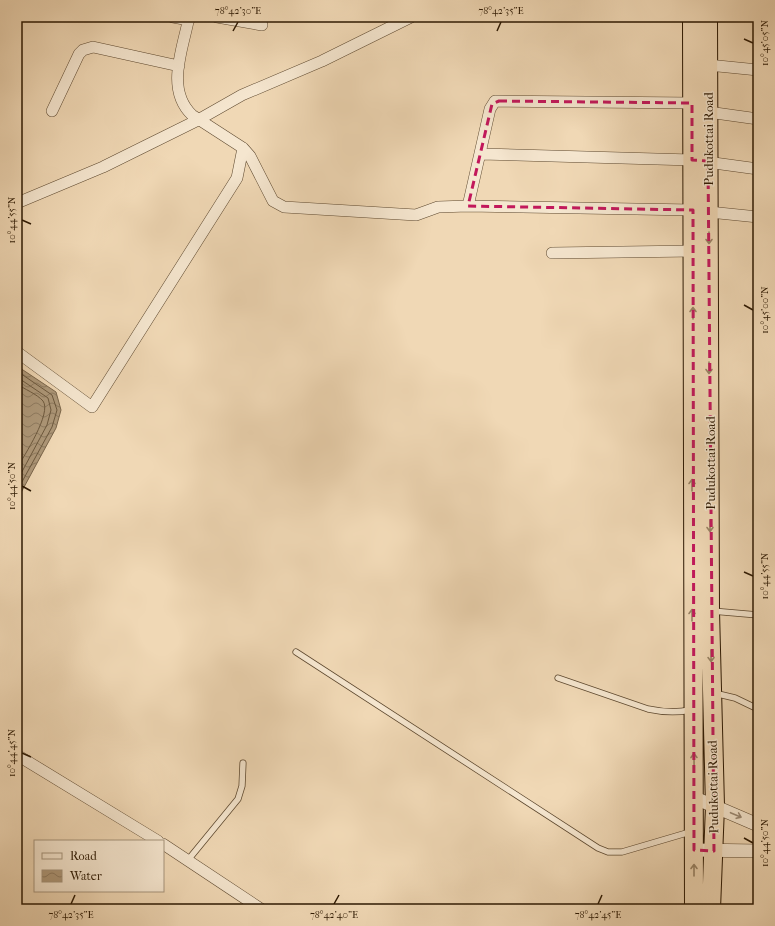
<svg xmlns="http://www.w3.org/2000/svg" width="775" height="926" font-family="'IM FELL French Canon',serif">
<style>
.water{fill:url(#water-waves);stroke:#796449}
.lines{fill:none;stroke-linecap:round;stroke-linejoin:round}
.shore{stroke:#6c583d;stroke-width:1}
.service-casing{stroke:#5d482f;stroke-width:7}
.minor-casing{stroke:#5d482f;stroke-width:12}
.tertiary-casing{stroke:#5d482f;stroke-width:14}
.trunk-casing{stroke:#2c1802;stroke-width:20}
.service{stroke:#f5e6cf;stroke-width:5.5}
.minor{stroke:#f5e6cf;stroke-width:11}
.tertiary{stroke:#f5e6cf;stroke-width:13}
.trunk{stroke:#f0d8b5;stroke-width:18}
.oneway{stroke:#988264}
.oneway2{stroke:#9b8973}
.marked{fill:none;stroke:#c2185b;stroke-width:3;stroke-dasharray:8 5;stroke-linejoin:round}
.ticks{fill:none;stroke:#2c1802;stroke-width:1.5}
.labels{text-anchor:middle;dominant-baseline:central;stroke-width:3;stroke-linejoin:round;paint-order:stroke}
.street-label{font-size:13px;fill:#2c1802;stroke:#f5e6cf}
.neatline{fill:none;stroke:#2c1802;stroke-width:1.5}
.ticks-label{font-size:10px;text-anchor:middle;fill:#2c1802}
</style>
<defs>
<pattern id="water-waves" width="16" height="10" patternUnits="userSpaceOnUse"><rect width="16" height="10" fill="#ad9778"/><path d="M0 5q4-4 8 0t8 0" fill="none" stroke="#8d7a60"/></pattern>
</defs>
<rect width="100%" height="100%" fill="#f0d8b5"/>
<filter id="stains"><feTurbulence type="fractalNoise" baseFrequency=".005" numOctaves="4"/><feColorMatrix values="0 0 0 0 .2 0 0 0 0 .09 0 0 0 0 .02 0 0 0 .5 -.17"/></filter>
<radialGradient id="worn" r=".72"><stop offset=".6" stop-color="#630" stop-opacity="0"/><stop offset="1" stop-color="#630" stop-opacity=".3"/></radialGradient>
<path class="water" d="M17 366 56 392 61 410 56 428 17 500Z"/>
<g class="lines">
<path class="shore" d="M17 371 52 395 57 410 52 427 17 491
M17 377 48 398 51 410 47 425 17 481
M17 384C24 389 37 394 43 401 52 413 24 456 17 468"/>
<defs>
<path id="service" d="M712 611 758 615
M296 652 598 848 608 852H622L690 832
M558 678 648 709C662 712 676 713 690 710
M714 693 735 698 758 709
M188 860 238 799 242 786 243 763"/>
<path id="minor" d="M173 17 189 20
M189 17C183 49 165 89 192 115L243 148 250 156 273 201 284 207 416 215 438 207 468 206 693 210
M217 17 262 25
M708 65 758 70
M52 111 79 54 83 50 93 47 179 66
M708 112 758 119
M481 154 692 160 758 169
M17 203 103 167 198 120 242 95 322 61 411 17
M468 206 490 109 495 101 692 103
M709 212 758 217
M552 253 693 251
M17 352 92 407 237 178 243 148
M17 755 158 841
M163 844 261 909"/>
<path id="tertiary" d="M695 798 758 825
M694 850 758 851"/>
<path id="trunk" d="M692 17 694 909
M708 17 710 611 715 806 711 909"/>
</defs>
<use href="#service" class="service-casing"/>
<use href="#minor" class="minor-casing"/>
<use href="#tertiary" class="tertiary-casing"/>
<use href="#trunk" class="trunk-casing"/>
<use href="#service" class="service"/>
<use href="#minor" class="minor"/>
<use href="#tertiary" class="tertiary"/>
<use href="#trunk" class="trunk"/>
</g>
<defs><path id="oneway-shaft" d="M-6 0H5M1.5-3L5.5 0L1.5 3" fill="none" stroke-width="1.6" stroke-linecap="round" stroke-linejoin="round"/></defs>
<g class="oneway">
<use href="#oneway-shaft" transform="translate(709 238) rotate(90)"/>
<use href="#oneway-shaft" transform="translate(693 313) rotate(-90)"/>
<use href="#oneway-shaft" transform="translate(709 368) rotate(90)"/>
<use href="#oneway-shaft" transform="translate(692 485) rotate(-90)"/>
<use href="#oneway-shaft" transform="translate(710 526) rotate(90)"/>
<use href="#oneway-shaft" transform="translate(692 615) rotate(-90)"/>
<use href="#oneway-shaft" transform="translate(711 656) rotate(89)"/>
<use href="#oneway-shaft" transform="translate(694 759) rotate(-91)"/>
<use href="#oneway-shaft" transform="translate(694 870) rotate(-90)"/>
</g>
<use class="oneway2" href="#oneway-shaft" transform="translate(736 815) rotate(23)"/>
<path class="marked" d="M499 101 692 103V160L708 161 714 851 694 850 693 210 468 206 492 104Z"/>
<path class="ticks" d="M233 31 238 22M497 31 501 22M744 39 753 43M22 220 31 224M744 305 753 310M22 486 31 491M744 572 753 576M22 753 31 757M744 838 753 843M71 904 75 895M334 904 339 895M598 904 602 895"/>
<g class="labels">
<g class="street-label">
<text transform="translate(708 139) rotate(-90)">Pudukottai Road</text>
<text transform="translate(710 463) rotate(-90)">Pudukottai Road</text>
<text transform="translate(713 787) rotate(-91)">Pudukottai Road</text>
</g>
</g>
<rect width="775" height="926" fill="none" stroke="#f0d8b5" stroke-width="44"/>
<rect x="34" y="840" width="130" height="52" fill="#f5e6cf" stroke="#a5947d"/>
<rect x="42" y="853" width="20" height="6" fill="#f5e6cf" stroke="#a5947d"/>
<text x="70" y="860" font-size="12" fill="#2c1802">Road</text>
<rect x="42" y="870" width="20" height="12" fill="url(#water-waves)" stroke="#a5947d"/>
<text x="70" y="880" font-size="12" fill="#2c1802">Water</text>
<rect x="22" y="22" width="731" height="882" class="neatline"/>
<g class="ticks-label">
<text x="238" y="14">78°42'30"E</text>
<text x="501" y="14">78°42'35"E</text>
<text transform="translate(764 43) rotate(-90)" y="4">10°45'05"N</text>
<text transform="translate(11 220) rotate(-90)" y="4">10°44'55"N</text>
<text transform="translate(764 310) rotate(-90)" y="4">10°45'00"N</text>
<text transform="translate(11 486) rotate(-90)" y="4">10°44'50"N</text>
<text transform="translate(764 576) rotate(-90)" y="4">10°44'55"N</text>
<text transform="translate(11 753) rotate(-90)" y="4">10°44'45"N</text>
<text transform="translate(764 843) rotate(-90)" y="4">10°44'50"N</text>
<text x="71" y="918">78°42'35"E</text>
<text x="334" y="918">78°42'40"E</text>
<text x="598" y="918">78°42'45"E</text>
</g>
<rect width="100%" height="100%" filter="url(#stains)"/>
<rect width="100%" height="100%" fill="url(#worn)"/>
</svg>
